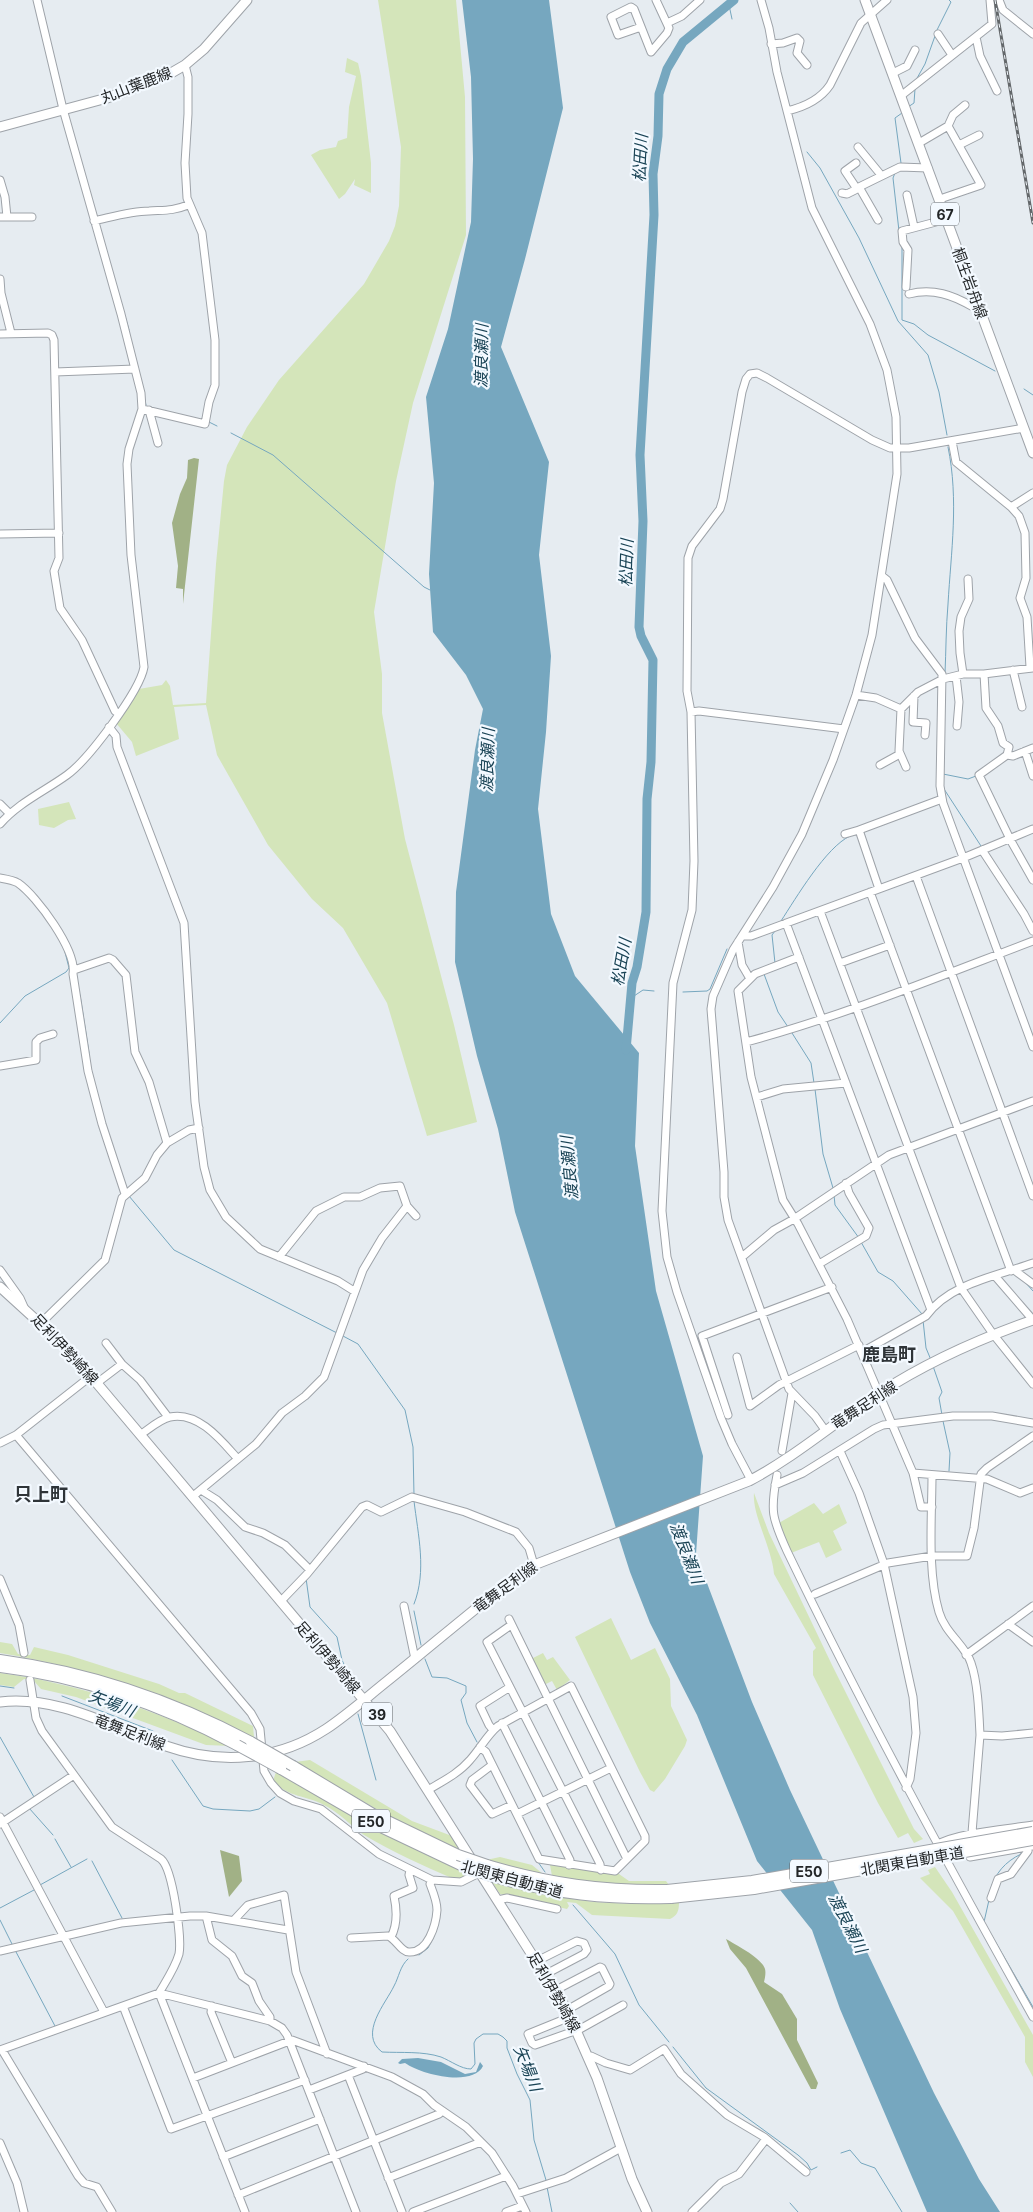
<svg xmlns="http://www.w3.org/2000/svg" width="1033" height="2212" font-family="Inter,'Noto Sans JP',sans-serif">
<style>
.green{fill:#d4e5ba}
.forest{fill:#a1b186}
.water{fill:#76a7bf}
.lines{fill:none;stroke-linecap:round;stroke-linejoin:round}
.stream{stroke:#76a7bf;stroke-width:1}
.river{stroke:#76a7bf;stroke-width:9}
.minor-casing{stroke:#9ea3a9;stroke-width:9}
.major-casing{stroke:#9ea3a9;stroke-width:11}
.highway-casing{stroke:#9ea3a9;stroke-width:12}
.minor{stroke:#fff;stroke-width:7}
.major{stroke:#fff;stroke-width:9}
.highway{stroke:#fff;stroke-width:10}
.rail-casing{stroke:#63676a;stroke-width:3}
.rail{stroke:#f3f9ff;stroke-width:1;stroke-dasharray:4;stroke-linecap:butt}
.highway-bridge-casing{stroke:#9ea3a9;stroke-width:12;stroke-linecap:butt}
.highway-bridge{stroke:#fff;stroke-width:10}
.labels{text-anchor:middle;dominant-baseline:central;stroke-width:4.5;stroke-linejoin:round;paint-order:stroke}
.shield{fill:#f3f9ff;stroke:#616568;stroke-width:1}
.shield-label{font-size:14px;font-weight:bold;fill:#232628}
.street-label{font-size:15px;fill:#232628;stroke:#f3f9ff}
.water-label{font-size:16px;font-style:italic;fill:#194355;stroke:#f3f9ff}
.quarter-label{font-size:18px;font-weight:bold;fill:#2f3438;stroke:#f3f9ff}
</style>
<rect width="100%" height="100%" fill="#e6ecf1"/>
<path class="green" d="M378 0H456L465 97 466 235 413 403 396 481 374 612 382 674V713L405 839 454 1025 477 1122 427 1136 387 1003 343 928 312 899 268 845 217 755 206 705 174 707 179 739 136 756 132 742 116 723 139 689 162 685 166 680 170 686 173 705 206 703 216 564 224 481 227 465 247 427 279 380 364 284 389 241 395 226 399 206 401 147Z
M347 58 358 63 361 76 371 163V193L354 185 355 179 345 194 339 199 311 155 320 150 336 147 338 141 347 138 349 107 356 76 345 72Z
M69 802 76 819 68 820 54 828 39 825 38 809Z
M754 1493 769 1533 832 1665 914 1829 923 1839 914 1843 908 1833 898 1838 878 1803 813 1675V1651L816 1648 774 1574C772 1548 752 1515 754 1493Z
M814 1503 823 1514 839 1504 847 1523 833 1531 842 1550 826 1558 819 1542 791 1553 777 1524Z
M611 1618 631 1660 655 1648 670 1679 671 1706 687 1740 685 1746 665 1779 654 1792 650 1790 640 1772 575 1637Z
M0 1642 12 1644 18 1654 30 1655 34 1647 68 1655 159 1684 179 1693H185L253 1726 254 1737 252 1738C169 1694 93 1669 0 1653Z
M543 1653 547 1660 553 1657 570 1680 557 1690 552 1681 544 1685 532 1661 533 1658Z
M0 1673C81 1684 157 1711 231 1746L206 1745 76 1697 41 1689 34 1681 24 1679 14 1687 0 1685Z
M310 1760 412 1821 452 1836 460 1850 385 1814 295 1762Z
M276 1772 381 1833 467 1874 463 1879H454C423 1866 393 1852 364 1835 351 1826 339 1812 324 1805 306 1795 289 1798 273 1781Z
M500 1857 532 1865 543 1874 486 1860Z
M550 1865 619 1874 629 1881H666L669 1885 609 1884 552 1876Z
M935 1867 952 1892 1033 2035V2077L1025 2062V2037L953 1911 920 1878 930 1874 928 1870Z
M492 1882 558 1897 594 1902 633 1904 679 1903C679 1911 677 1916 670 1919L592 1915 576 1903 567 1902 569 1906 567 1909 500 1894Z"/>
<path class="forest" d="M194 458 199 459 183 604V589L176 588 178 566 172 523 180 494 187 478 188 460Z
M220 1850 239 1856 242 1881 229 1897Z
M726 1939C736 1945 762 1958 765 1969 766 1973 765 1978 764 1982L782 1994 797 2019V2040L818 2083 816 2089H811L746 1968 730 1949Z"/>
<path class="water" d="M462 0H549L563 108 525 259 501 347 549 462 539 555 551 656 546 732 538 809 551 914 575 976 639 1053 635 1146 656 1291 703 1456 696 1554 752 1702 790 1790 934 2093 979 2179 1000 2212H927L840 2009 812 1930 757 1861 697 1715 650 1623 630 1572 515 1212 498 1129 477 1056 455 962 456 892 475 750 483 709 466 675 433 632 429 574 434 483 426 397 448 329 471 222 473 159 471 77Z
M418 2058 441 2062 465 2074 476 2072 480 2062 483 2066C473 2087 422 2075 405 2063L400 2064 398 2063 402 2059Z"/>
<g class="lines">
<path class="stream" d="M729 5 732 19
M936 32 951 2 949 0
M916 80 925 64 935 36
M908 107 914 103 915 89
M807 152 820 168 859 238 898 321 928 355 939 392 947 435
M901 163 895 118 902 113
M895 173 893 178 899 231
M902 247V320L914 324 928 335 995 371
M125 316 129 330
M1024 389 1033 395
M144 397 146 405
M209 422 217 426
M231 433 273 455 424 587 430 590
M945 674C946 651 946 627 948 604 951 552 959 500 948 447
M943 774 968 779 976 776
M944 789 981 846
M781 921C796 898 826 847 850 836
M775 963 772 935 775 931
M764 974 778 1012 788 1027
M683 992 707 991 710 989 727 949
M80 995 89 1053
M631 998 643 990 654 991
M0 1023 25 996 66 972 69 968 65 952
M792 1033 811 1063 814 1083
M815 1089 823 1154 833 1188
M834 1195 835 1205 859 1238
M129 1196 174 1250 337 1333
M861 1242 878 1272 893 1281 922 1314
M0 1276 10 1289
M1024 1281 1033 1291
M923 1320 926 1348 931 1360
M343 1336 358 1344 405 1410 413 1447 414 1495
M933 1366 942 1392 939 1398 942 1415
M943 1421 950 1453 949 1471
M160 1451 189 1486
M414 1501C418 1535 427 1571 414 1604
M306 1578 310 1607 337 1637 342 1660 349 1675
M414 1611 421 1645
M425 1659 432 1677 447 1678 466 1686V1693L461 1700 467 1723 477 1742
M0 1686 14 1688
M62 1696 153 1731
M358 1714 376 1780
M0 1737 34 1797
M172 1760 203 1806 213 1809 250 1811 259 1809 275 1797
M29 1808 53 1835
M337 1817 372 1844
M55 1839 71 1867
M92 1861 122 1918
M538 1862 545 1872
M40 1885 87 1859
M990 1891C995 1873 1005 1862 1021 1854L1022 1851
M573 1905 615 1954 639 2005 669 2042
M0 1908 34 1890
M0 1920 12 1944
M984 1922 989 1900
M992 1936 1033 2007
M15 1950 55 2026
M419 1955 428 1948 434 1936
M408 1959C400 1966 399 1977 394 1986 386 2003 358 2034 382 2052 401 2053 423 2051 441 2057 451 2061 461 2069 471 2069L475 2064 474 2043 476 2039 483 2034H498L503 2037 507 2041V2048L517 2074 530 2100 534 2140 546 2180
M673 2047 706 2088 798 2155 807 2163 811 2170 817 2167
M841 2153 850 2150 861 2163 875 2168 902 2212
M547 2187 552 2212
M790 2203 798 2212"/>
<path class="river" d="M626 1050 632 983 637 967 646 912 647 799 651 762 653 660 641 636 639 627 643 521 640 455 654 215 653 174 658 136 659 94 667 69 683 42 734 0"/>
<defs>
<path id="minor" d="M761 0 769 28 777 72 812 208 870 324 887 370 896 417 897 474 872 635 856 695 833 760 802 834 773 887 733 950 713 996 711 1009 724 1172V1197L728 1220 789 1389 815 1416 825 1430
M999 0 1003 10 1033 34
M667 23 682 16 700 0
M641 27 618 35 611 17 631 7 634 9 651 52 667 33 669 28 656 0
M938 34 952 55
M976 37 980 56 997 91
M771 44 783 43 797 38 800 41 797 53 807 65
M893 73 907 66 915 50
M902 95 992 24 990 0
M787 111C804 107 820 100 830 85L861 23 887 0
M948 126 953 115 965 105
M919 143 948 126 981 185 940 199
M959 145 979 135
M858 147 881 175
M856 163 845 171 857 189
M0 180 5 197 7 217
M842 193 847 194 859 188
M907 195 914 227
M0 217H32
M878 220 859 187 900 167 928 168
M94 221C112 217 131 211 149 211 165 210 173 211 188 205
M0 279 1 293 11 333
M906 287 908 250 903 242 902 231 947 219
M909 294C933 288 953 295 973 307L979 305
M0 334 48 333 52 335 54 340 59 558 54 571 60 608 82 640 115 711 118 713
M55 372 135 369
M142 409 205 424 209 402 215 385V340L202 233 187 198 185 163 188 114V77L185 65
M149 410 158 443
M952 441 956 462 1011 507 1019 516 1025 533 1026 578 1020 598 1027 617 1030 667
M1011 507 1033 493
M0 534 59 533
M882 576 887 580 915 638 942 674 940 786 943 803 1033 1047
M1013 670 1022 707
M963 674 960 653 959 631 961 617 969 599 968 579
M984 674 986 708 998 726 1003 743 1009 747 1007 755
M956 676 959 702 957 726
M856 695 876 698 901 709 918 692 943 679 963 674H984L1033 668
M914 696 913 722 926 723 925 735
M901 709 899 751 906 767
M691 712 699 711 844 729
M109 727 116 736 117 747 184 923 195 1102 204 1167 210 1190 226 1217 260 1249 338 1281 354 1291
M1033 748 1013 756 1007 755 979 775 1011 841 1033 880
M1025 751 1033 776
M880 765 900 754
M0 804 9 813
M0 824C18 803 45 791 67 775 88 760 140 691 144 667L131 555 127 464 129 449 142 409 141 393 121 314 63 109 37 0
M845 834 859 830
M982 850 1024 914 1033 931
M916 876 1033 1196
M0 878C6 879 13 880 18 883 37 896 77 951 73 974L88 1071 102 1124 125 1194
M879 889 859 830 942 799
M870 892 1011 1271
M820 911 961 1288 993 1334 1033 1384
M786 923 931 1310
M742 936H751L963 858 1033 829
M738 942 742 965 749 977
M799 957 755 974 738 991 751 1077 783 1200 798 1224 847 1319 913 1473 987 1479 1020 1493 1033 1488
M840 963 890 945
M74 970 109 958 113 960 126 975 135 1052 149 1082 167 1143
M746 1042C843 1016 938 977 1033 941
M0 1066 36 1060V1042L40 1038 53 1034
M757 1097 783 1089 846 1083
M279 1257 316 1211 344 1197H360L380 1188 400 1186 407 1206
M742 1257 774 1230 794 1219 889 1155 1033 1101
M819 1264 866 1236 869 1228 849 1193 846 1183
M0 1270 20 1298 24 1307
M1014 1270 1033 1284
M995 1276 1033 1320
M41 1323 105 1260 122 1198 145 1178 157 1155 167 1143 189 1130 199 1128
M106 1343 122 1364 140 1380 168 1417
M862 1352 926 1316C950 1283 997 1276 1033 1263
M737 1357 750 1406 779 1385 859 1345
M97 1383 122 1364
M728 1415 702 1336 832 1287
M16 1435 251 1713 260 1729 264 1771 271 1783 280 1793 294 1801 321 1809 379 1854 432 1880 461 1882 481 1872
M140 1435C149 1429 160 1419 170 1417 198 1411 221 1440 237 1458
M0 1443 16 1435 91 1376
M782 1451 792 1393
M840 1451 859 1493 884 1564 913 1697 916 1733 910 1779 906 1788
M913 1473 921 1507H932
M777 1475C770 1511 772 1518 787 1551 863 1709 947 1863 1033 2017
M932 1475C932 1517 927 1571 939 1612 945 1633 966 1646 971 1663 978 1683 979 1714 980 1735L970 1857 1033 1846
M751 1480 732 1444 721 1418 677 1292 667 1257 662 1211 673 983 692 910 694 861 691 712 687 691 688 558 692 546 720 509 723 499 742 392 746 379 750 374 757 373 767 378 872 440 890 448H909L1024 428
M775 1485 803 1473 874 1429 883 1425 953 1416H992L1033 1423
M201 1490 217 1500 245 1527 263 1533 285 1545 310 1570
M192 1497 256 1444 282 1413 305 1396 324 1377 363 1270 382 1238 407 1206 416 1216
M0 1579 19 1625 24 1653
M815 1594 888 1563 932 1556H967L974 1528 981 1474 987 1468 1033 1436
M281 1601 307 1574 362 1507 367 1505 381 1512 412 1497 465 1512 516 1532 529 1548 534 1565
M404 1606 415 1659
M509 1619 627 1859
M1008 1624 1033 1642
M511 1625 487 1642 600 1864 601 1870
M966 1655 1033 1606
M30 1680 36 1718 42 1731 112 1827 161 1859C173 1869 182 1939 179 1954 175 1968 166 1981 159 1993
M502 1723 570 1860 569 1865
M493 1730 489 1725 480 1706 510 1687
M980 1735 1002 1736 1033 1733
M492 1765 472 1780 470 1785 492 1814 512 1805
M428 1790C443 1781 459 1773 470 1760 480 1749 487 1735 498 1726L571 1686 645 1836V1841L615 1871 539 1859 486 1752 480 1747
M517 1814 611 1768
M0 1817 104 2012
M0 1824 74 1775
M937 1845C955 1833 1009 1829 1033 1825
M991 1898 998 1879 1011 1874 1028 1851
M498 1900 507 1898 557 1909
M206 1916 212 1940 232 1956 242 1976 252 1983 259 2001 270 2017V2021
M234 1920 248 1905 284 1895 296 1972 327 2054
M391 1937C398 1924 397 1910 394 1896L413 1888 409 1875 410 1870
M351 1938 388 1936C396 1939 401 1952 409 1952 428 1953 436 1925 437 1910 437 1901 433 1892 430 1884L432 1880
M0 1951 121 1923 190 1916H206L288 1930
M537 1961 577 1941 584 1943 587 1950 584 1954 546 1974
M556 1990 600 1967 602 1968 610 1984 609 1986 567 2010
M159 1993 245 2212
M123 2006 171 2129 305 2080
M570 2017 528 2034 532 2043 535 2045 580 2029 623 2005
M0 2050 159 1993 270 2021 282 2028 287 2035 356 2212
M2 2050 78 2176 84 2183 97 2187 112 2212
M588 2057 591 2056 606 2063 630 2070 664 2049 681 2074 727 2115 764 2137 806 2172
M232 2063 292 2040 392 2077 423 2094 434 2105 466 2127 492 2153 513 2186 526 2212
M348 2075 402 2212
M193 2078 232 2063 211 2012 212 2006
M309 2090 363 2069 364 2066
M0 2143 17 2183 24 2212
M223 2157 320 2119
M388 2178 481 2142
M517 2194 566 2178 621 2148
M238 2195 439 2114 442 2111
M413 2212 506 2176
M506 2212 522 2206
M692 2212 721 2183 739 2174 766 2139"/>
<path id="major" d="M865 0 1033 453
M0 127 107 98 166 76 185 65 204 49 247 0
M0 1287 68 1349 390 1731 567 2010 597 2078 632 2179 647 2212
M0 1702C59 1695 113 1728 166 1746 220 1765 277 1761 326 1729 347 1715 366 1698 386 1682 427 1649 467 1615 509 1582L534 1565 749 1481C795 1457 835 1422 878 1394 927 1362 979 1339 1033 1320"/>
<path id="highway" d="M0 1660C89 1672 172 1700 251 1742
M0 1667C83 1677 164 1706 237 1745
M293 1766 373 1814 458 1855
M281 1769 383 1828 463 1866
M487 1865C548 1883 603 1891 667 1890
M494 1877C556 1894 606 1900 671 1898"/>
</defs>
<use href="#minor" class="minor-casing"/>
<use href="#major" class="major-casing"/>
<use href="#highway" class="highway-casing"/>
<use href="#minor" class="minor"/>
<use href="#major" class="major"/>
<use href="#highway" class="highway"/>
<defs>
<path id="rail" d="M995 0 1033 223"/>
</defs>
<use href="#rail" class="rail-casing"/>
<use href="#rail" class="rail"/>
<defs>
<path id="highway-bridge" d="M251 1742 293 1766
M237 1745 281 1769
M458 1855 487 1865
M463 1866 494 1877
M667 1890 752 1881 1033 1832
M671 1898 754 1889 1033 1840"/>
</defs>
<use href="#highway-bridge" class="highway-bridge-casing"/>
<use href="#highway-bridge" class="highway-bridge"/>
</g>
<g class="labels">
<g class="shield">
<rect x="931" y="202.5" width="28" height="23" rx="4"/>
<rect x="362" y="1702.5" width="30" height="23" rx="4"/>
<rect x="352" y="1809.5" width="38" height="23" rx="4"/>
<rect x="790" y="1859.5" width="38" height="23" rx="4"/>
</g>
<g class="shield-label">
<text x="945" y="214">67</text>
<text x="377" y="1714">39</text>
<text x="371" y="1821">E50</text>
<text x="809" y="1871">E50</text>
</g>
<g class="street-label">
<text transform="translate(136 85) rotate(-21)">丸山葉鹿線</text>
<text transform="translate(970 283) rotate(70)">桐生岩舟線</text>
<text transform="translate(65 1349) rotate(47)">足利伊勢崎線</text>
<text transform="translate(864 1405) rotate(-33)">竜舞足利線</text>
<text transform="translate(505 1587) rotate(-36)">竜舞足利線</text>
<text transform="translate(328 1657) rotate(49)">足利伊勢崎線</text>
<text transform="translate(130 1732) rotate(21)">竜舞足利線</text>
<text transform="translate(912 1861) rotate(-10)">北関東自動車道</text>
<text transform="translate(512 1879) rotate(15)">北関東自動車道</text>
<text transform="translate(554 1992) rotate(60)">足利伊勢崎線</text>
</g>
<g class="water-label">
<text transform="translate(640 158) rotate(-87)">松田川</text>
<text transform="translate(481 356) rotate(-89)">渡良瀬川</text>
<text transform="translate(626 563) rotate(-88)">松田川</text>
<text transform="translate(487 760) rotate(-88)">渡良瀬川</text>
<text transform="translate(621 962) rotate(-80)">松田川</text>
<text transform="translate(569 1168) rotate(-95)">渡良瀬川</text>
<text transform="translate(687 1553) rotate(69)">渡良瀬川</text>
<text transform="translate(112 1703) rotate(21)">矢場川</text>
<text transform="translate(848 1923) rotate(63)">渡良瀬川</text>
<text transform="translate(528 2068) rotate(68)">矢場川</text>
</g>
<g class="quarter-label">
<text x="889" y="1354">鹿島町</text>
<text x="41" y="1494">只上町</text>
</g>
</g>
</svg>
